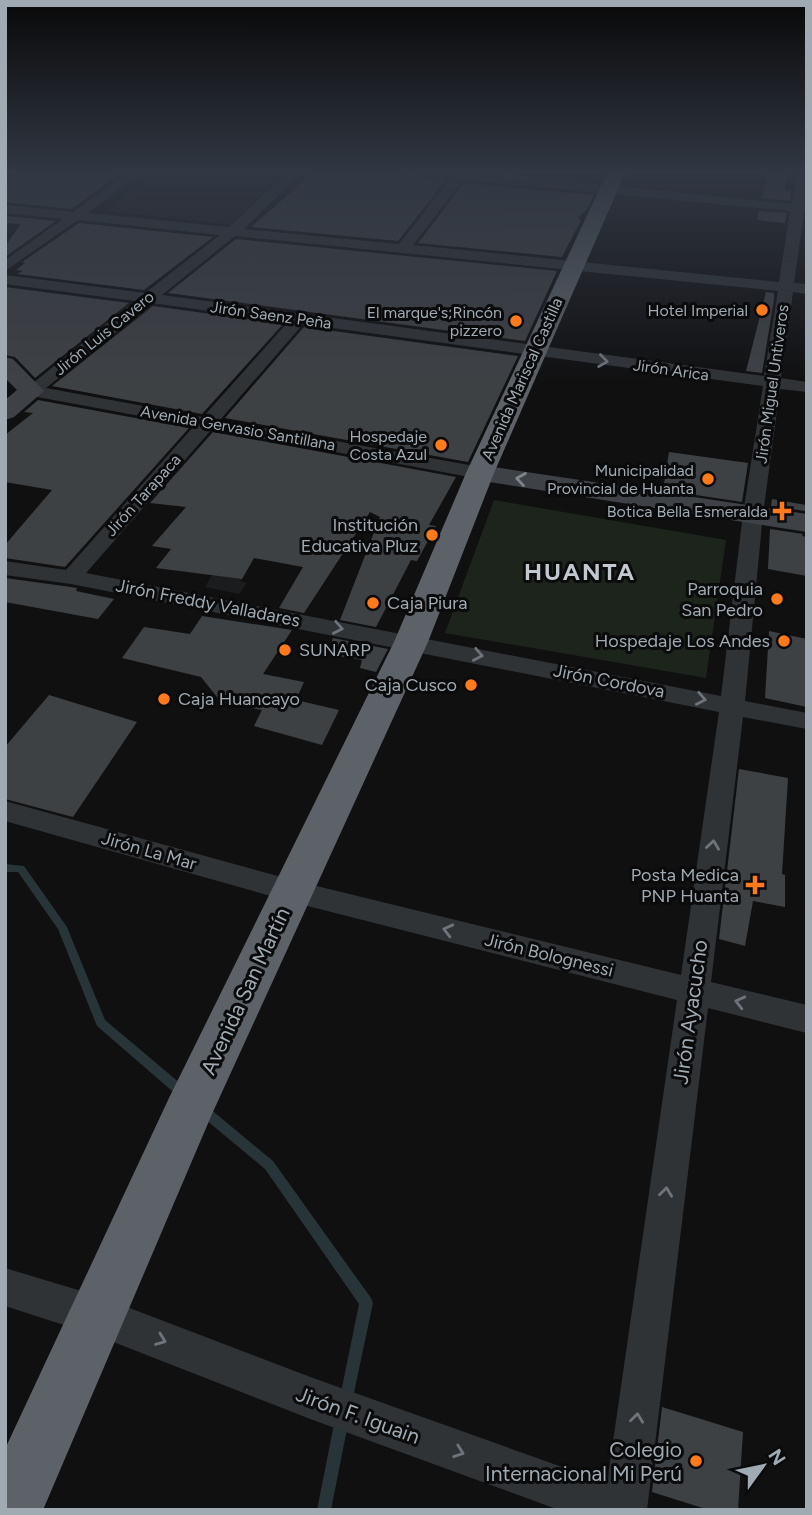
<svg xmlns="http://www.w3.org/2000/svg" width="812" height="1515" font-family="Figtree,sans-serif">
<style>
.built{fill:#1b1c1e}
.green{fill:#1c241c}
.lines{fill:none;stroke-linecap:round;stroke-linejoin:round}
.stream{fill:#273438;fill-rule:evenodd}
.building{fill:#3e4144}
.street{fill:#303336;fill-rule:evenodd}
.secondary{fill:#3e4247;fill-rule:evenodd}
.highway{fill:#5c6268;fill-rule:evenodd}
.oneway{stroke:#6d747b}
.oneway2{stroke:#7d868d}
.poi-dot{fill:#ff7a1a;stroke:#0b0b0c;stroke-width:2.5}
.labels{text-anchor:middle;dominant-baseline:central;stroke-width:6;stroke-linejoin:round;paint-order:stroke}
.far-poi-label{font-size:16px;fill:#9faab3;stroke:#0b0b0c;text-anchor:end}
.far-street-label{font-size:16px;fill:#9faab3;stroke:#0b0b0c}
.poi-label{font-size:18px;fill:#9faab3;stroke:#0b0b0c;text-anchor:end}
.street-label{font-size:18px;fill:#9faab3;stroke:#0b0b0c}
.near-street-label{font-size:21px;fill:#9faab3;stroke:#0b0b0c}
.near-poi-label{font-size:21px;fill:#9faab3;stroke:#0b0b0c;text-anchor:end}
.district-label{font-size:24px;font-weight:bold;letter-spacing:2px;fill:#c1c8cf;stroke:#0b0b0c}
</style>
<rect width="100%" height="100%" fill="#101011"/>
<path class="built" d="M150 171H236L232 175 236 176 241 171H284L231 225 107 211 146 180 141 179Z
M212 575 242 579 240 581 247 583 239 594 205 587Z"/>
<path class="green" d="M494 500 726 540 706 678 445 633Z"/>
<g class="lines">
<path class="stream" d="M5 864 24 866 67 927 105 1020 187 1089 189 1093 187 1097 183 1098 179 1097 97 1026 58 929 18 872H5Z
M204 1106 208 1107 273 1161 371 1298 373 1303 351 1407 346 1409 341 1407 339 1402 359 1304 265 1169 200 1115 198 1111 200 1107Z
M342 1412 347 1414 349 1419 331 1510H317L335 1419 337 1414Z"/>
</g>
<path class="building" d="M14 171H123L72 209 5 202V183Z
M315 171H377L445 181 398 241 251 227Z
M768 171H787L785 190 791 191 790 201 762 198Z
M464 183 594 195 587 209 578 218 581 220 562 257 418 243Z
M759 211 787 213 785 223 757 220Z
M5 216 56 221 5 257V246L21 224 5 223Z
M79 223 213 237 144 290 17 274 23 271 16 270 25 263 22 262Z
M236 239 557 271 525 341 168 293Z
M5 287 129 303 35 378 15 357 5 355Z
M766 292 774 293V299L762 373 746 371Z
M153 306 283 324 202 414 52 386Z
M304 327 518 356 468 462 225 418Z
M38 400 189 428 65 567 5 558V545L52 490 5 482V435L33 413 24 412Z
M213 432 456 477 429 525 436 526 417 561 411 560 376 627 340 620 380 517 370 512 304 613 279 608 303 567 254 558 242 579 156 568 171 549 152 546 186 507 150 503Z
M669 452 748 463 742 502 663 490Z
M772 499 806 505 805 511 771 506Z
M770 529 803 534 802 536 807 537V576L768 569Z
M5 578 71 587 77 588 76 591 114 599 98 619 5 602Z
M202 616 292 630 263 674 304 682 296 700 339 710 322 745 254 726 262 710 221 702 201 677 122 658 144 627 190 634Z
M769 631 807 639V707L765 698Z
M333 638 388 649 376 672 360 668 362 660 327 654Z
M49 695 137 722 73 817 5 799V747Z
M739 769 788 778 782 874 785 875V907L753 901 745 946 719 939Z
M662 1407 743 1432 738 1510H709L652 1492Z"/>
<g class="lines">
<path class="street" d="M130 171H144L88 213 229 227 290 171H303L244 229 399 244 450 179 409 175 403 171H469L792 204 797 171H807V213H804L794 283 807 284V294L793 292 781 378 807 382V392L780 389 763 514 745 701 807 713V729L743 717 711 982 807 1005V1033L708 1008 647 1510H559L313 1420 98 1336 5 1306V1268L98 1296 313 1378 607 1483 677 1000 292 902 5 821V801L292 880 681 975 719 712 71 584 5 575V561L66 570 194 426 32 396 23 391 135 301 5 284V275L145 293 220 235 78 220 5 271V260L63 219 5 213V205L73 212ZM463 180 790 211 779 282 413 245ZM235 236 778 291 764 376 162 295ZM152 303 288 322 203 417 46 388ZM303 324 763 386 743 514 721 696 86 573 212 429 480 479 487 477 490 473 480 467 220 420Z"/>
<path class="secondary" d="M5 357 13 359 44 391 14 417 5 420V400L17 390 5 378Z
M480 465 807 514V532L470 479 466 473 470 467Z"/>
<path class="highway" d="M608 171H626L494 473 428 642 212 1114 43 1510H5V1449L169 1098 394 642 466 473Z"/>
</g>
<defs><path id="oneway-chevron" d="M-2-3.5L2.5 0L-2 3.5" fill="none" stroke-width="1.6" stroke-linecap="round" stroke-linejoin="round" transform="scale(1.75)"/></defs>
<g class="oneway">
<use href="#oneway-chevron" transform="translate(603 361) rotate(8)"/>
<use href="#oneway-chevron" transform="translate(338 628) rotate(11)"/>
<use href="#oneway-chevron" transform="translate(478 655) rotate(11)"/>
<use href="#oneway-chevron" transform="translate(701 699) rotate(11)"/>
<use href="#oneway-chevron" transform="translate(713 845) rotate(-82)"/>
<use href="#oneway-chevron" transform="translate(448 930) rotate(-166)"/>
<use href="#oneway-chevron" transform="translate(740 1002) rotate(-166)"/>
<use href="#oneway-chevron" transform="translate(666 1192) rotate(-83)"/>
<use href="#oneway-chevron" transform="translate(161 1340) rotate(21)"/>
<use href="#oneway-chevron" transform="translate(637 1418) rotate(-83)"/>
<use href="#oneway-chevron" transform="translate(459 1452) rotate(20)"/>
</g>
<use class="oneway2" href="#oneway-chevron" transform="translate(521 479) rotate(-171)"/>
<linearGradient id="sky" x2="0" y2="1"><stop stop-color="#090909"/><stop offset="0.45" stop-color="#313743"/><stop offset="1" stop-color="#313743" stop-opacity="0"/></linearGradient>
<rect width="812" height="383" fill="url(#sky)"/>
<g class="poi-dot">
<circle cx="762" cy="310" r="7"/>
<circle cx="516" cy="321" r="7"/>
<circle cx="441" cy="445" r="7"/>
<circle cx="708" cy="479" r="7"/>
<path d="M778.5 500.5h7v7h7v7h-7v7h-7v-7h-7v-7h7z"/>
<circle cx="432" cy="535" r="7"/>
<circle cx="777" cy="599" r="7"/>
<circle cx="373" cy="603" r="7"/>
<circle cx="784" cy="641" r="7"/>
<circle cx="285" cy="650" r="7"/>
<circle cx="471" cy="685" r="7"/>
<circle cx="164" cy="699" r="7"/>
<path d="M751.5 874.5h7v7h7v7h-7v7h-7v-7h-7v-7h7z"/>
<circle cx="696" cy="1461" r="7"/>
</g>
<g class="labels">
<g class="far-poi-label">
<text x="748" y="310">Hotel Imperial</text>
<text x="502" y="312">El marque's;Rincón<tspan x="502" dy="18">pizzero</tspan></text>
<text x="427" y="436">Hospedaje<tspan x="427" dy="18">Costa Azul</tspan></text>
<text x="694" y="470">Municipalidad<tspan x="694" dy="18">Provincial de Huanta</tspan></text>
<text x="768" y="511">Botica Bella Esmeralda</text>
</g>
<g class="far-street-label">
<text transform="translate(271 315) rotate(8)">Jirón Saenz Peña</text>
<text transform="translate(104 333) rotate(-39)">Jirón Luis Cavero</text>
<text transform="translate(671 370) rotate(8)">Jirón Arica</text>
<text transform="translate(522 379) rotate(-66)">Avenida Mariscal Castilla</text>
<text transform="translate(772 384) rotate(-82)">Jirón Miguel Untiveros</text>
<text transform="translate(238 428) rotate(10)">Avenida Gervasio Santillana</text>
<text transform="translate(143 495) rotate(-48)">Jirón Tarapaca</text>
</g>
<g class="poi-label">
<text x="418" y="525">Institución<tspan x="418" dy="21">Educativa Pluz</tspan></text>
<text x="763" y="589">Parroquia<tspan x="763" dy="21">San Pedro</tspan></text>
<text x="387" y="603" text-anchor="start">Caja Piura</text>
<text x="770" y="641">Hospedaje Los Andes</text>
<text x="299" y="650" text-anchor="start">SUNARP</text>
<text x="457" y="685">Caja Cusco</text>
<text x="178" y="699" text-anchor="start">Caja Huancayo</text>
<text x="739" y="875">Posta Medica<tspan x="739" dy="21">PNP Huanta</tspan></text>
</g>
<g class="street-label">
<text transform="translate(208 603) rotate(11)">Jirón Freddy Valladares</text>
<text transform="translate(609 681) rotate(11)">Jirón Cordova</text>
<text transform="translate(149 851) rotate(16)">Jirón La Mar</text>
<text transform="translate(549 955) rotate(14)">Jirón Bolognessi</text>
</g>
<g class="near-street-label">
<text transform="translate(245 991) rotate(-65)">Avenida San Martín</text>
<text transform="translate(690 1012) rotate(-82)">Jirón Ayacucho</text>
<text transform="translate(358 1415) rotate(20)">Jirón F. Iguain</text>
</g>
<g class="near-poi-label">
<text x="682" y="1449">Colegio<tspan x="682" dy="24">Internacional Mi Perú</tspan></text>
</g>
<g class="district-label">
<text x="580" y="571">HUANTA</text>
</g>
</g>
<rect width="812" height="1515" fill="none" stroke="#9faab3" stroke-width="14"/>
<g transform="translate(763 1466) rotate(57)" stroke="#0b0b0c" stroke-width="5" paint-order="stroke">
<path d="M0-5L12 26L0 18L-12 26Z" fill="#9faab3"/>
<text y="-10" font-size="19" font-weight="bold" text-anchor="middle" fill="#9faab3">N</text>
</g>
</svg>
